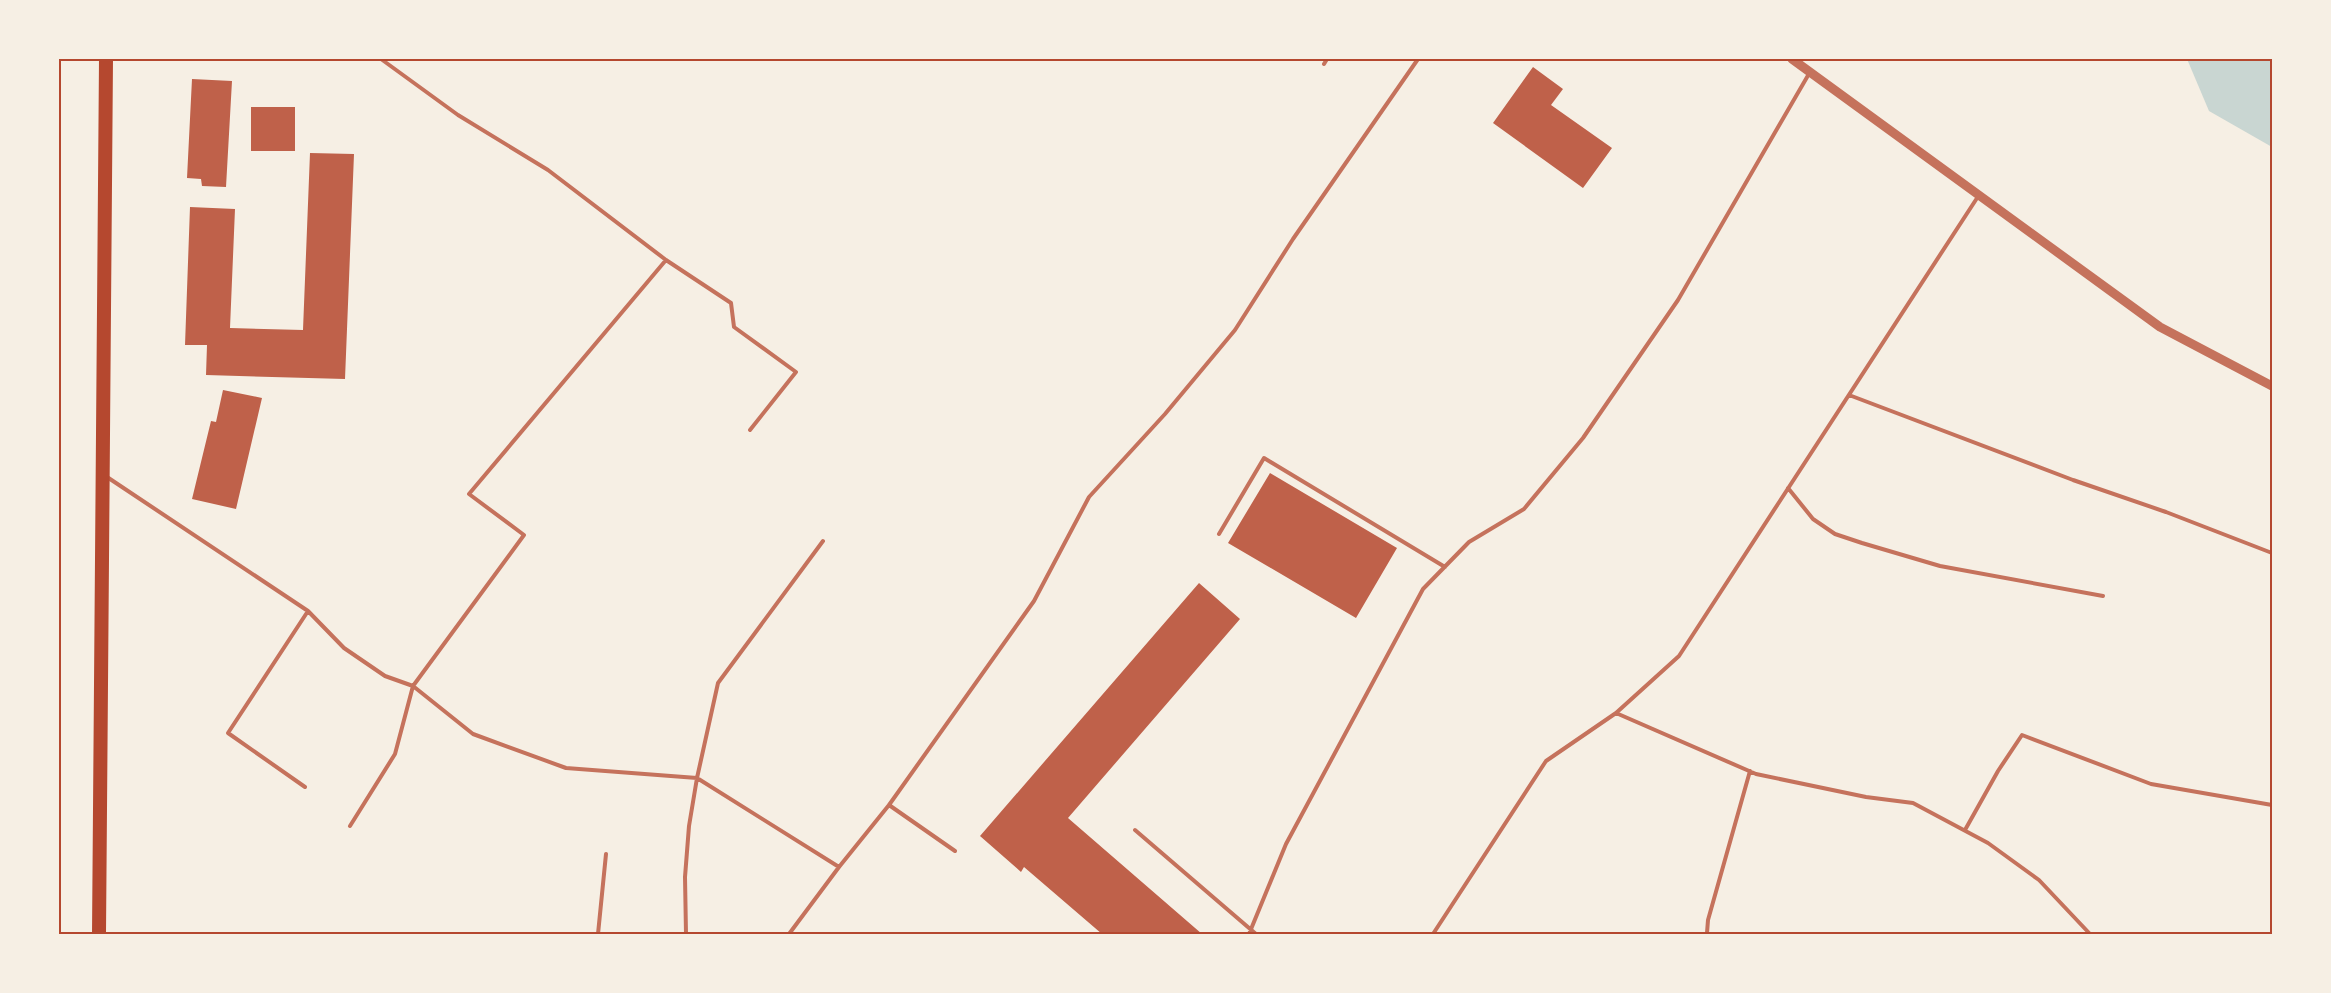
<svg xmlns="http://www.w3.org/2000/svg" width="2331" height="993" font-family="'Public Sans',sans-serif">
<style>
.water{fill:#c9d6d2}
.building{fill:#bf614a}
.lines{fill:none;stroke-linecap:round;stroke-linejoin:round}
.service{stroke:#c5725c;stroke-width:4}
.tertiary{stroke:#c5725c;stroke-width:9}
.trunk{stroke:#b5482f;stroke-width:14}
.neatline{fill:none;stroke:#b5482f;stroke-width:2}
</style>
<rect width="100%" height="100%" fill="#f6efe4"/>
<path class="water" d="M2187 59H2272V147L2209 111Z"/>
<path class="building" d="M1533 67 1563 89 1551 105 1612 148 1583 188 1493 123Z
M192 79 232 81 226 187 202 186 201 179 187 178Z
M251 107H295V151H251Z
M310 153 354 154 345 379 206 375 207 345H185L190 207 235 209 230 328 303 330Z
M223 390 262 398 236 509 192 499 211 421 216 422Z
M1270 473 1397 548 1356 618 1228 543Z
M1199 583 1240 619 1068 818 1202 934H1102L1024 867 1021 872 980 836Z"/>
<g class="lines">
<path class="service" d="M381 59 458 115 548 170 666 260 731 303 734 327 796 372 750 430
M1324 64 1327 59
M1849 395 2073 480 2166 512 2272 553
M107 477 308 611 344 648 385 676 413 686 473 734 566 768 697 778 839 867
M1788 488 1813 519 1835 534 1862 543 1940 566 2103 596
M1219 534 1264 458 1445 567
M1616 713 1756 774 1866 797 1913 803 1988 843 2039 880 2090 934
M305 787 228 733 308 611
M889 805 955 851
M350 826 395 754 413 686 524 535 469 494 666 260
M1135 830 1256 934
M1965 830 1998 771 2022 735 2151 784 2272 805
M1707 933 1708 920 1750 771
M598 934 606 854
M686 934 685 877 689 826 697 778 718 683 823 541
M789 934 839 867 889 805 1034 601 1089 497 1165 414 1235 330 1293 239 1418 59
M1249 934 1286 844 1423 589 1469 542 1524 509 1583 438 1678 300 1810 72
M1433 934 1546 761 1616 713 1679 656 1979 195"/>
<path class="tertiary" d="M1792 59 2160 327 2272 386"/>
<path class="trunk" d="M99 934 106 59"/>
</g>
<rect width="2331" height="993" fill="none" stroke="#f6efe4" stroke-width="120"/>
<rect x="60" y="60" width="2211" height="873" class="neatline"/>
</svg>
